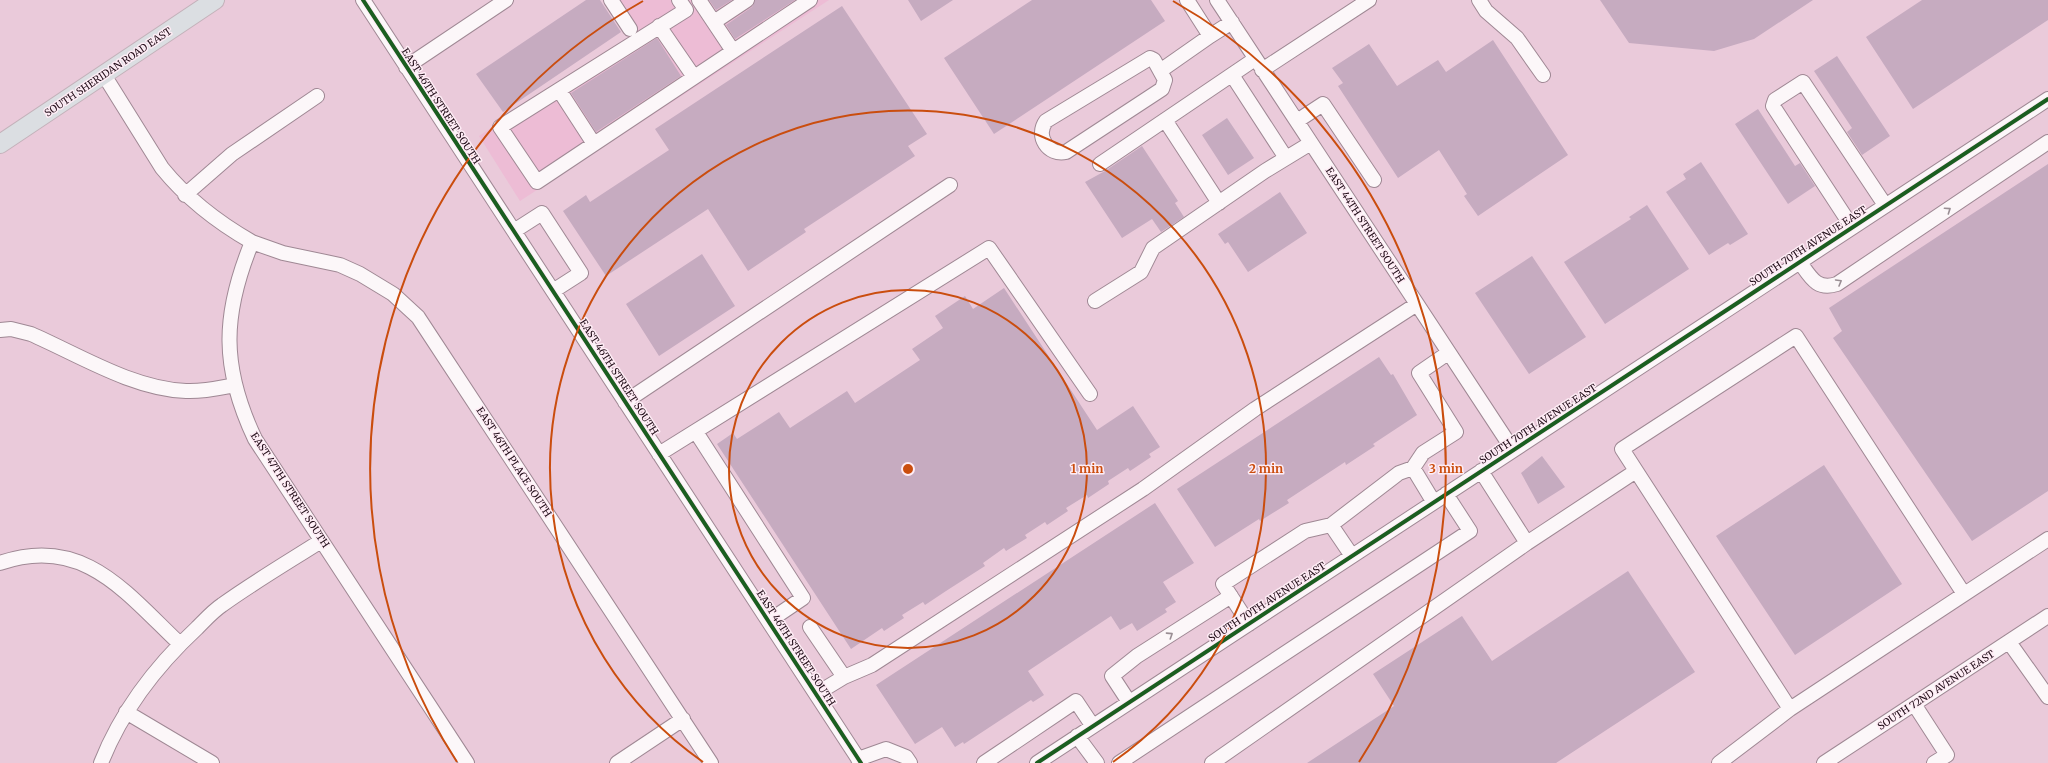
<svg xmlns="http://www.w3.org/2000/svg" width="2048" height="763" font-family="Merriweather,serif">
<style>
.built{fill:#edbcd5}
.building{fill:#c6abc0}
.lines{fill:none;stroke-linecap:round;stroke-linejoin:round}
.minor-casing{stroke:#9f8894;stroke-width:16}
.major-casing{stroke:#c3b2ba;stroke-width:20}
.minor{stroke:#fcf7f9;stroke-width:14}
.major{stroke:#dbdee2;stroke-width:18}
.cycleway-casing{stroke:#feecf5;stroke-width:6}
.cycleway{stroke:#1b5e20;stroke-width:4}
.oneway{stroke:#998d93}
.ring{fill:none;stroke:#ca4d0e;stroke-width:2}
.labels{text-anchor:middle;dominant-baseline:central;stroke-width:3;stroke-linejoin:round;paint-order:stroke}
.street-label{font-size:10px;fill:#200c17;stroke:#feecf5}
.centre{fill:#ca4d0e;stroke:#feecf5;stroke-width:2}
.ring-label{font-size:12px;text-anchor:middle;font-weight:bold;fill:#ca4d0e;stroke:#feecf5;stroke-width:3;stroke-linejoin:round;paint-order:stroke}
</style>
<rect width="100%" height="100%" fill="#eacada"/>
<path class="built" d="M604 0H829L520 201 479 136 629 38Z"/>
<path class="building" d="M586 0H600L621 32 503 112 476 74Z
M709 0H732L716 10Z
M755 0H795L735 39 726 25 752 7Z
M908 0H953L921 21Z
M1032 0H1151L1165 21 994 134 944 58Z
M1600 0H1813L1754 39 1714 51 1629 43Z
M1922 0H2048V20L1913 109 1866 37Z
M842 6 927 134 908 146 915 156 804 229 806 232 748 271 708 209 606 276 563 211 586 195 590 202 669 150 655 129Z
M657 38 681 76 596 132 571 93Z
M1493 40 1568 155 1478 216 1464 196 1467 194 1439 150 1398 178 1338 86 1343 83 1332 68 1369 44 1397 86 1438 60 1446 72Z
M1837 56 1890 136 1862 155 1847 132 1852 128 1814 71Z
M1758 109 1795 166 1800 163 1815 186 1788 204 1735 124Z
M1227 118 1254 158 1228 175 1202 135Z
M1142 146 1178 201 1175 203 1184 217 1161 232 1152 219 1122 238 1085 182 1105 171Z
M1701 162 1748 234 1730 245 1728 243 1709 255 1666 192 1686 179 1683 174Z
M2048 164V491L1972 541 1833 338 1842 331 1829 308Z
M1280 192 1307 233 1248 272 1228 242 1225 244 1218 234Z
M1647 205 1689 269 1605 324 1564 262 1631 219 1629 217Z
M702 254 735 306 659 356 626 304Z
M1532 256 1586 337 1529 374 1475 293Z
M1004 288 1097 430 1133 406 1160 447 1149 454 1151 457 1130 471 1128 468 1108 481 1109 484 1088 498 1087 495 1066 508 1068 511 1047 525 1045 522 1025 535 1027 538 1006 551 1004 548 983 563 985 566 946 591 925 605 923 602 902 615 904 618 884 631 882 628 851 649 717 444 733 433 737 439 779 412 790 428 847 391 855 403 920 360 912 349 943 328 935 316 965 296 973 309Z
M1379 357 1391 375 1393 374 1417 415 1373 444 1375 446 1346 465 1345 462 1287 500 1289 503 1260 521 1259 519 1215 547 1177 489Z
M1542 456 1565 487 1538 504 1521 473Z
M1824 465 1902 584 1795 655 1716 536Z
M1155 503 1194 563 1163 582 1176 602 1165 609 1167 612 1137 631 1132 623 1120 630 1111 616 1028 671 1044 695 1033 702 1031 700 964 744 963 742 955 747 942 727 915 744 876 685Z
M1628 571 1695 672 1556 763H1307L1394 706 1373 674 1462 616 1492 661Z"/>
<g class="lines">
<defs>
<path id="minor" d="M363 0 861 763
M611 0 630 29
M679 0 686 10 500 127 537 182 810 0
M699 0 733 51
M1187 0 1210 36 1232 22
M1217 0 1513 450
M1479 0 1486 11 1517 38 1543 75
M714 22 747 0
M659 26 694 77
M1150 58 1154 60 1165 80 1162 89 1066 152C1048 156 1035 136 1046 121Z
M406 67 506 0
M1262 70 1369 0
M1160 71 1210 36
M104 75 162 168C188 200 217 222 252 242 222 315 221 367 255 439L467 763
M1232 75 1286 158
M559 90 594 144
M1165 120 1219 203
M1297 121 1323 104 1374 180
M1100 164 1255 59
M185 195 232 154 317 96
M1852 227 1773 106 1775 100 1803 82 1885 205
M514 231 542 213 581 273 553 291
M252 242 283 253 340 265 360 274 393 294 418 317 711 763
M1799 261C1810 276 1816 291 1837 284L2048 142
M1095 301 1141 272 1153 248 1265 171 1311 143
M0 330 11 329 31 334C79 355 133 389 186 391 202 392 219 388 235 385
M625 402 950 185
M696 432 803 598 769 621
M659 454 989 248 1090 394
M1433 501 1413 468 1423 453 1456 432 1419 373 1448 353
M1331 525 1352 556
M1527 543 1636 471
M0 563C83 534 126 593 180 644
M1964 594 1796 336 1622 449 1790 709 2048 539
M1249 624 1223 584 1305 531 1331 525 1399 473 1413 468
M810 627 844 677
M2009 642 2048 697
M816 694 844 677 872 665 1143 489 1255 409 1417 304
M1129 702 1112 676 1137 656 1231 596
M1914 704 1947 755 1934 763
M126 712 212 763
M1077 736 1097 763
M858 759 886 749 906 757 910 763
M101 763C122 710 156 666 197 628 205 620 213 611 222 605 254 582 288 562 321 541
M617 763 683 719
M984 763 1076 701 1092 725
M1037 763 2048 99
M1119 763 1470 531 1446 494
M1212 763 1527 543 1481 471
M1719 763 1790 709
M1824 763 2048 616"/>
<path id="major" d="M0 144 215 0"/>
</defs>
<use href="#minor" class="minor-casing"/>
<use href="#major" class="major-casing"/>
<use href="#minor" class="minor"/>
<use href="#major" class="major"/>
<defs>
<path id="cycleway" d="M363 0 861 763
M1037 763 2048 99"/>
</defs>
<use href="#cycleway" class="cycleway-casing"/>
<use href="#cycleway" class="cycleway"/>
</g>
<defs><path id="oneway-chevron" d="M-2-3.5L2.5 0L-2 3.5" fill="none" stroke-width="1.6" stroke-linecap="round" stroke-linejoin="round"/></defs>
<g class="oneway">
<use href="#oneway-chevron" transform="translate(1948 210) rotate(-34)"/>
<use href="#oneway-chevron" transform="translate(1839 282) rotate(-30)"/>
<use href="#oneway-chevron" transform="translate(1170 635) rotate(-33)"/>
</g>
<g class="ring">
<circle cx="908" cy="469" r="179"/>
<path d="M703 762A358 358 0 1 1 1113 762"/>
<path d="M457 762A538 538 0 0 1 643 1M1173 1A538 538 0 0 1 1359 762"/>
</g>
<g class="labels">
<g class="street-label">
<text transform="translate(108 72) rotate(-34)">SOUTH SHERIDAN ROAD EAST</text>
<text transform="translate(441 106) rotate(57)">EAST 46TH STREET SOUTH</text>
<text transform="translate(1365 225) rotate(57)">EAST 44TH STREET SOUTH</text>
<text transform="translate(1808 246) rotate(-33)">SOUTH 70TH AVENUE EAST</text>
<text transform="translate(619 377) rotate(57)">EAST 46TH STREET SOUTH</text>
<text transform="translate(1538 424) rotate(-33)">SOUTH 70TH AVENUE EAST</text>
<text transform="translate(514 462) rotate(57)">EAST 46TH PLACE SOUTH</text>
<text transform="translate(290 490) rotate(57)">EAST 47TH STREET SOUTH</text>
<text transform="translate(1267 602) rotate(-33)">SOUTH 70TH AVENUE EAST</text>
<text transform="translate(796 648) rotate(57)">EAST 46TH STREET SOUTH</text>
<text transform="translate(1936 690) rotate(-33)">SOUTH 72ND AVENUE EAST</text>
</g>
</g>
<circle cx="908" cy="469" r="6" class="centre"/>
<g class="ring-label">
<text x="1087" y="473">1 min</text>
<text x="1266" y="473">2 min</text>
<text x="1446" y="473">3 min</text>
</g>
</svg>
